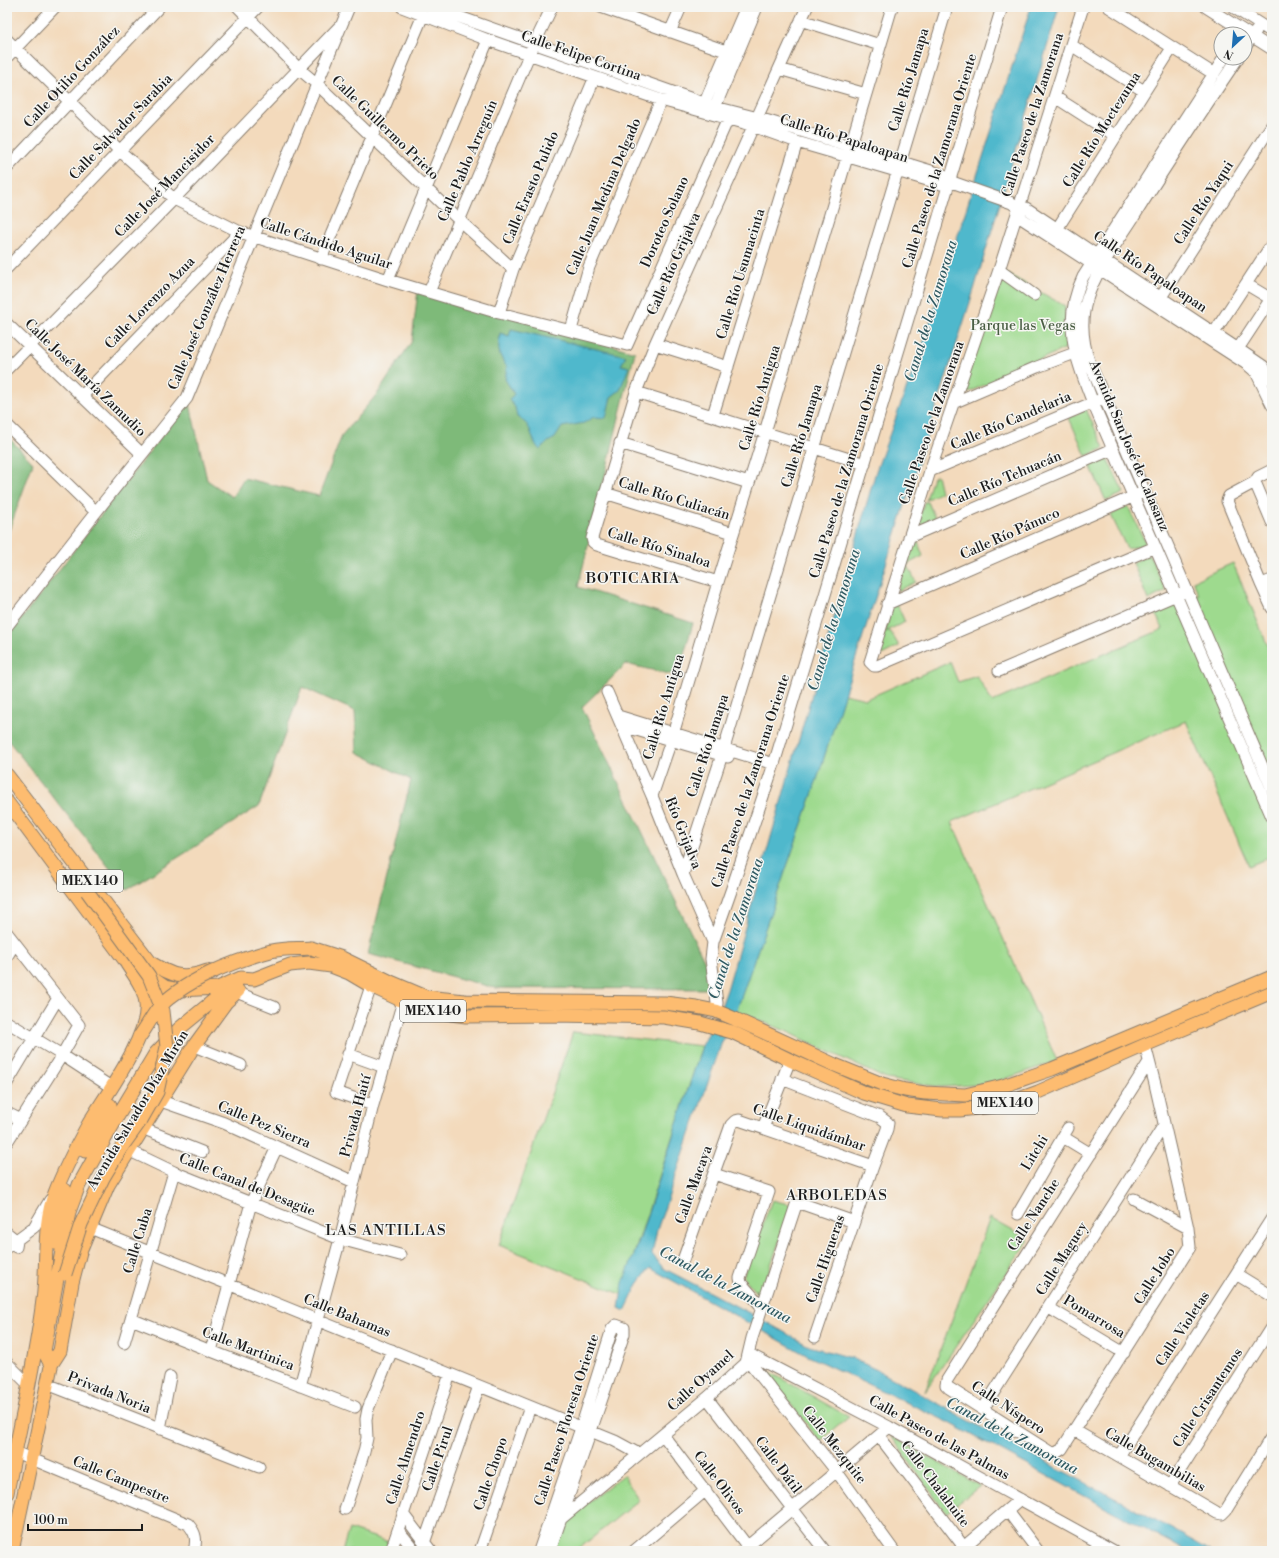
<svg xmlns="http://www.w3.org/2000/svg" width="1279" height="1558" font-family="'Libre Bodoni',serif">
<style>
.green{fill:#9eda8e;stroke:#5d7b55}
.forest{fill:#7eba79;stroke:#4d6b4a}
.water{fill:#4fb8cc;stroke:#366a74}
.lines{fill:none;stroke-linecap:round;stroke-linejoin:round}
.minor-casing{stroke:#887b6c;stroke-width:13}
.major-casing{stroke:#887b6c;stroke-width:15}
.minor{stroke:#fff;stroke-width:11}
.major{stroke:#fdbc6f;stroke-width:13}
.major-bridge-casing{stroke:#887b6c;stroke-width:15;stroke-linecap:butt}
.major-bridge{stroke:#fdbc6f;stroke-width:13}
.labels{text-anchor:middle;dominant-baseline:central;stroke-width:3;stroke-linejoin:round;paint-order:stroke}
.shield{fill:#f6f6f2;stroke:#5d5d5c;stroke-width:1}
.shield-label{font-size:13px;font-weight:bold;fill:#1c1c1c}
.street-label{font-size:14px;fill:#1c1c1c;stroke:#f6f6f2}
.park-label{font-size:14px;fill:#4a5e44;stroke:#f6f6f2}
.water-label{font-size:15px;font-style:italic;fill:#305a62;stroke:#f6f6f2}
.neighbourhood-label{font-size:15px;letter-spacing:1px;fill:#1c1c1c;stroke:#f6f6f2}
</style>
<rect width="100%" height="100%" fill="#f6f6f2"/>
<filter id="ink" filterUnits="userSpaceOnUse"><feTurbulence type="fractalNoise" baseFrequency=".025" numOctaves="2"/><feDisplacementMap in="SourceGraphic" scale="8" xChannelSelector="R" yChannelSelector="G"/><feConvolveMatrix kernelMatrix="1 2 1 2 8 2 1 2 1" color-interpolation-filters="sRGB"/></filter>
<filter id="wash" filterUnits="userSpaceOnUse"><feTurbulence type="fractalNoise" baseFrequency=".012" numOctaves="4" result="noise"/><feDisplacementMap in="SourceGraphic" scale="16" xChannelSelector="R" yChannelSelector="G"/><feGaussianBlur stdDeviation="0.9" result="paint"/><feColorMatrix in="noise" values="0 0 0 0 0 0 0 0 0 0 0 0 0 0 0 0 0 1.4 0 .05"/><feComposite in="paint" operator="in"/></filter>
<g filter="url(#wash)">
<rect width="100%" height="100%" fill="#f3dabc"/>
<path class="green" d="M1001 270 1065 306 1066 348 960 396Z
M1086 409 1104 448 1086 456 1069 418Z
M1107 458 1124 493 1106 501 1090 465Z
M937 475 941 492 926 500 933 477Z
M924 502H928L935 518 917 527Z
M1128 506 1146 544 1127 549 1111 515Z
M917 540 923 556 906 565 908 566 916 582 897 591 912 541Z
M1149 554 1166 591 1148 600 1133 563Z
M1233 563 1272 656V856L1249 866 1186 721 952 822 1057 1061 990 1084 941 1087 886 1079 786 1031 736 1011 813 792 844 694 866 699 950 662 958 682 977 676 992 702 1163 629 1154 611 1199 595 1193 581Z
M897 604 905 622 886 631H890L899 646 878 657 892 607Z
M573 1032 702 1046 621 1294 499 1245Z
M772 1200 792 1205 760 1296 743 1277Z
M990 1218 1029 1240 925 1391Z
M761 1367 849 1417 820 1441Z
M891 1436 980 1486 946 1513Z
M623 1475 639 1500 576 1551H554L564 1521Z
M349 1529 389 1542 386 1551H342Z"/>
<path class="forest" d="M418 290 635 352 578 587 693 623 678 676 626 664 582 707 718 989 495 988 368 954 411 780 357 752 355 711 302 687 259 806 127 890 7 739V638L189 400 207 480 232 497 244 478 319 496 342 435 378 393 412 341Z
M7 436 33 463 7 536Z"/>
<path class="water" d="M1031 7H1059L973 293 813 792 734 1018 722 1042 657 1230 652 1254 663 1268 757 1317 809 1346 852 1358 879 1371 1008 1442 1143 1513 1211 1551H1186L948 1422 806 1355 650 1268 638 1284 625 1311 619 1308 623 1283 637 1247 702 1046 719 1012 727 990 876 471 922 347Z
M511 329 626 356 621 365 629 367 620 390 611 397 606 418 594 417 584 423 562 427 555 438 548 442 540 450C529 439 535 426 517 417L515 407 509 400 514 394 505 379 507 367C497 353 498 349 500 333L509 336Z"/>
</g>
<g filter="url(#ink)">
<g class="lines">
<defs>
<path id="minor" d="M238 7 298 68 317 84 459 220 513 269
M402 7 488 40 661 100 744 123 797 142 941 184 949 181
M431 7 715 107 762 119 944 175 949 181 1012 203 1019 209 1021 218 1248 365 1256 372 1272 405
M601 7 737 55
M1083 7 999 270 930 471 870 662 874 666H877L1155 547
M1109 7 1214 74
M1206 7 1272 49
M1233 7 1272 32
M801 20 880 45
M670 32 681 7
M7 40 120 151 174 199 240 232 388 280 499 313 627 345 731 112
M1071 45 1144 91
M1245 47 1256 31
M7 57 55 7
M1224 58 1083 277C1061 323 1076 359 1093 403L1272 817
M1238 58C1202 111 1167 164 1133 218 1117 243 1096 270 1087 299 1080 320 1083 344 1090 364L1272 789
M779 69 866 94
M1055 97 1116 136
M702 109 746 7
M713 112 757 7
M7 168 159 7
M1019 209 1026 208 1238 349 1263 366 1272 380
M1057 229 1172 48
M321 259 423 15
M7 268 258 7
M999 270 1034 295
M388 280 488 40
M1246 284 1271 299
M429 292 529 55 552 7
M1161 297 1272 125
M499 313 513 269 595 77
M7 324 142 454
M571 330 589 267 661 100
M1210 339 1272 244
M655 344 728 367
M1234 355 1272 297
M7 369 174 199 339 27
M636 392 865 464
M82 396 240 232
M953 403 1037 367 1075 353
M713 415 797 142
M7 425 96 512
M620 443 749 483
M1272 470 1258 477 1255 482 1229 496 1227 501 1261 584 1272 608
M930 471 1099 400
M1255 482 1272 522
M605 493 733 533
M909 537 1113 449
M718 582 597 545 593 542 592 538 636 392 655 344 807 7
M1261 584 1272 580
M887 604 1139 494
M7 626 96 512 187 398 349 7
M999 671 1181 593
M607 692 652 796 683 874 713 942 711 959 717 1003 716 1011
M618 716 774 764
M623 726 728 757
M652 796 671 741 718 582 765 432 892 7
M683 874 722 755 947 7
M7 933 79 1025 62 1055 7 1142
M713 942 732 888 774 764 1002 7
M7 956 15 943
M371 986 336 1092 373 1105
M236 992 274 1007
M7 1022 62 1055 111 1087
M1145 1045 1155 1084 1188 1228 1190 1247 1062 1449 1056 1453 1050 1452 949 1388 946 1385 947 1380 1149 1062
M194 1046 241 1065
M348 1054 384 1067
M782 1079 880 1117 888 1123 887 1129 873 1166 815 1337
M7 1083 58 998
M161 1101 224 1123 354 1182
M7 1113 21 1120
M763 1128 790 1060
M144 1129 202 1152
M1063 1137 1091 1154
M130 1151 174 1172 340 1239 400 1255
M714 1174 769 1192 740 1278 741 1283 762 1307
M1134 1199 1188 1228
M1018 1214 1068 1128
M90 1228 615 1441 639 1454
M7 1233 17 1241 16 1247
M7 1247 34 1227 50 1200
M683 1260 731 1125 735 1121 739 1120 873 1166
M1236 1274 1272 1296
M1049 1308 1124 1353
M131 1319 211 1351 355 1407
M124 1343 174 1172
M211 1351 251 1203 277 1147
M749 1354 889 1427 1114 1551
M747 1359 837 1472 894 1551
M7 1363 28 1384
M47 1384 259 1467
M300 1386 340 1239 373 1105 403 1001
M707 1398 825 1551
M983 1409 1164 1125
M160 1429 170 1377
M1074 1430 1217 1513 1222 1514 1226 1510 1272 1436
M663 1435 751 1551
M879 1436 967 1551
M15 1452 188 1524C196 1533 197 1540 194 1551
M1119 1456 1272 1218
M1170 1486 1272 1326
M345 1509 364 1452 367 1438 366 1419 368 1409 392 1350
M1007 1510 1038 1551
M403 1514 431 1551
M562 1518 707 1398 746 1363 752 1338 797 1202 854 1222
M398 1530 415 1551
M424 1543 479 1386
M391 1551 450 1374
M480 1551 530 1407
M539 1551 581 1428 612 1329 616 1325 624 1328V1334L550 1551
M634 1551 706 1490
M742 1551 889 1427
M959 1551 1020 1499"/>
<path id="major" d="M7 775 151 963C173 976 182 980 207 971
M7 802 124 959 165 987 180 990 218 988 241 978 254 979 290 965 309 963 331 966 349 973 371 986 403 1001 426 1009 451 1014 466 1016 555 1015 664 1017 700 1023 732 1032 790 1060 864 1093 907 1106 942 1110H960L994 1106 1011 1102 1038 1092 1145 1045 1272 992
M311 948 342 958 393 983 426 997 465 1001 665 1003 696 1007 716 1011 735 1019 835 1065 882 1084 905 1090 925 1093 965 1095 1003 1086 1052 1069 1272 977
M85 1151 110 1105
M54 1243 61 1202 65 1190
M51 1365 44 1351 69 1212 79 1185 116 1119 155 1054 180 1028 219 996 234 989
M51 1365 60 1351 72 1283 80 1252 108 1185 194 1046 226 1002 238 991
M7 1493C19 1429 35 1365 43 1300 48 1266 42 1225 55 1193 63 1172 77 1145 88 1125 105 1096 150 1036 146 1004 145 990 135 976 127 964
M12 1551 53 1357"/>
</defs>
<use href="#minor" class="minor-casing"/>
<use href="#major" class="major-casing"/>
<use href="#minor" class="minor"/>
<use href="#major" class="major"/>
<defs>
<path id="major-bridge" d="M140 1036C146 1028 151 1018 157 1010 180 982 236 960 271 951 284 948 298 949 311 948
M65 1274 81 1224 103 1178 121 1148 141 1120 157 1092 167 1047 163 1011 149 976 87 891"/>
</defs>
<use href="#major-bridge" class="major-bridge-casing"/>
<use href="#major-bridge" class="major-bridge"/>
</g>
</g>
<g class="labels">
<g class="shield">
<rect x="57" y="870" width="66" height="22" rx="3"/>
<rect x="400" y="1000" width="66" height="22" rx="3"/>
<rect x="972" y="1092" width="66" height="22" rx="3"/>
</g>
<g class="shield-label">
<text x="90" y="881">MEX 140</text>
<text x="433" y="1011">MEX 140</text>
<text x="1005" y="1103">MEX 140</text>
</g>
<g class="street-label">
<text transform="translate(581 56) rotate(19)">Calle Felipe Cortina</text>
<text transform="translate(72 77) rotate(-47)">Calle Otilio González</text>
<text transform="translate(909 80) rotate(-73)">Calle Río Jamapa</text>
<text transform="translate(1033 115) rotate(-72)">Calle Paseo de la Zamorana</text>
<text transform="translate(121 127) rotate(-46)">Calle Salvador Sarabia</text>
<text transform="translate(385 128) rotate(44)">Calle Guillermo Prieto</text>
<text transform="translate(1102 130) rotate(-58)">Calle Río Moctezuma</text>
<text transform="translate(844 139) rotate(17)">Calle Río Papaloapan</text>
<text transform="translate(468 161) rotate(-67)">Calle Pablo Arreguín</text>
<text transform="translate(940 161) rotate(-73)">Calle Paseo de la Zamorana Oriente</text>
<text transform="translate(165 186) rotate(-46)">Calle José Mancisidor</text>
<text transform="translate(531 188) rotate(-67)">Calle Erasto Pulido</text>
<text transform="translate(604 197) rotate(-67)">Calle Juan Medina Delgado</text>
<text transform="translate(1204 203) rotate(-57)">Calle Río Yaqui</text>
<text transform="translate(665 222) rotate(-66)">Doroteo Solano</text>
<text transform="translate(326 244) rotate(18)">Calle Cándido Aguilar</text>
<text transform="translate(674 264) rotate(-66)">Calle Río Grijalva</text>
<text transform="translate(1150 272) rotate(34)">Calle Río Papaloapan</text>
<text transform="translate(741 274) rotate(-73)">Calle Río Usumacinta</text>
<text transform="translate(150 303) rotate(-46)">Calle Lorenzo Azua</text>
<text transform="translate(207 308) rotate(-67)">Calle José González Herrera</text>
<text transform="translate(85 378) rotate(44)">Calle José María Zamudio</text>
<text transform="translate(760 398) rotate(-73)">Calle Río Antigua</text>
<text transform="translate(1011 421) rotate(-23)">Calle Río Candelaria</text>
<text transform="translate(932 423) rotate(-71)">Calle Paseo de la Zamorana</text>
<text transform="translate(802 436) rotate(-73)">Calle Río Jamapa</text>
<text transform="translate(1129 446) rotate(67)">Avenida San José de Calasanz</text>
<text transform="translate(847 471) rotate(-73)">Calle Paseo de la Zamorana Oriente</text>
<text transform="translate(1005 479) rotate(-23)">Calle Río Tehuacán</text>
<text transform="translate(674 499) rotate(17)">Calle Río Culiacán</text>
<text transform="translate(1010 534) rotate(-24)">Calle Río Pánuco</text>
<text transform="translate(659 548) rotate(17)">Calle Río Sinaloa</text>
<text transform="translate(664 707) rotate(-73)">Calle Río Antigua</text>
<text transform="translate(708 746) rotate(-72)">Calle Río Jamapa</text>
<text transform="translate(751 781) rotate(-72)">Calle Paseo de la Zamorana Oriente</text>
<text transform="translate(683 833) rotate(68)">Río Grijalva</text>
<text transform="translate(138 1110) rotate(-59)">Avenida Salvador Díaz Mirón</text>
<text transform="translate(356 1116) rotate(-75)">Privada Haití</text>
<text transform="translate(264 1125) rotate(23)">Calle Pez Sierra</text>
<text transform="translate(809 1128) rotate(19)">Calle Liquidámbar</text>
<text transform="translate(1035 1153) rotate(-59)">Litchi</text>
<text transform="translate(247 1185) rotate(22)">Calle Canal de Desagüe</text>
<text transform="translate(694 1185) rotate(-70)">Calle Macaya</text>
<text transform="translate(1034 1215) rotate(-57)">Calle Nanche</text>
<text transform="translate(138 1241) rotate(-73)">Calle Cuba</text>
<text transform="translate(826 1259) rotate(-71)">Calle Higueras</text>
<text transform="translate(1062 1259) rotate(-58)">Calle Maguey</text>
<text transform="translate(1155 1276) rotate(-58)">Calle Jobo</text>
<text transform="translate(347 1316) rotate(22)">Calle Bahamas</text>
<text transform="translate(1094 1317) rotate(31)">Pomarrosa</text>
<text transform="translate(1183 1329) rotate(-57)">Calle Violetas</text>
<text transform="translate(248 1349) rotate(21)">Calle Martinica</text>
<text transform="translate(701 1381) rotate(-42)">Calle Oyamel</text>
<text transform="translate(109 1393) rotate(22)">Privada Noria</text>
<text transform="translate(1208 1398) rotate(-57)">Calle Crisantemos</text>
<text transform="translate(1008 1408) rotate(33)">Calle Níspero</text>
<text transform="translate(567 1420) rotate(-72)">Calle Paseo Floresta Oriente</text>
<text transform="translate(939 1438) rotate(29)">Calle Paseo de las Palmas</text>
<text transform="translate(834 1445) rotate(52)">Calle Mezquite</text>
<text transform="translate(406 1458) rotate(-72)">Calle Almendro</text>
<text transform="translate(438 1459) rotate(-71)">Calle Pirul</text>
<text transform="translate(1155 1460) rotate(30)">Calle Bugambilias</text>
<text transform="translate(778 1465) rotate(53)">Calle Dátil</text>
<text transform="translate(491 1474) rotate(-71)">Calle Chopo</text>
<text transform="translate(121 1480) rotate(22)">Calle Campestre</text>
<text transform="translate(719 1483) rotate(53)">Calle Olivos</text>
<text transform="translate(935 1484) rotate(53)">Calle Chalahuite</text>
</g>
<g class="park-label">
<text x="1023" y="326">Parque las Vegas</text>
</g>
<g class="water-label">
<text transform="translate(931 311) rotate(-73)">Canal de la Zamorana</text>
<text transform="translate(834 620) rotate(-73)">Canal de la Zamorana</text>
<text transform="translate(736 929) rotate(-72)">Canal de la Zamorana</text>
<text transform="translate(725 1285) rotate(28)">Canal de la Zamorana</text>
<text transform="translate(1012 1436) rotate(28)">Canal de la Zamorana</text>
</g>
<g class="neighbourhood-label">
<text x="633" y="578">BOTICARIA</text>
<text x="837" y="1195">ARBOLEDAS</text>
<text x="386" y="1230">LAS ANTILLAS</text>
</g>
</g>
<rect width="1279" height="1558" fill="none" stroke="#f6f6f2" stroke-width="24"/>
<g transform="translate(1233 46) rotate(206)"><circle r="19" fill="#f6f6f2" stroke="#9f9f9c"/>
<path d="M0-3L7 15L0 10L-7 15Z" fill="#1f6fb2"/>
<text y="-6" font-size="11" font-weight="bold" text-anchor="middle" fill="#1c1c1c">N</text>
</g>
<path d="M28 1524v6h114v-6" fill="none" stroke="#1c1c1c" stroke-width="2"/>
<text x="34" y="1524" font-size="12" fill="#1c1c1c" stroke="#f6f6f2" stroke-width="3" paint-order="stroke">100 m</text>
</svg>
